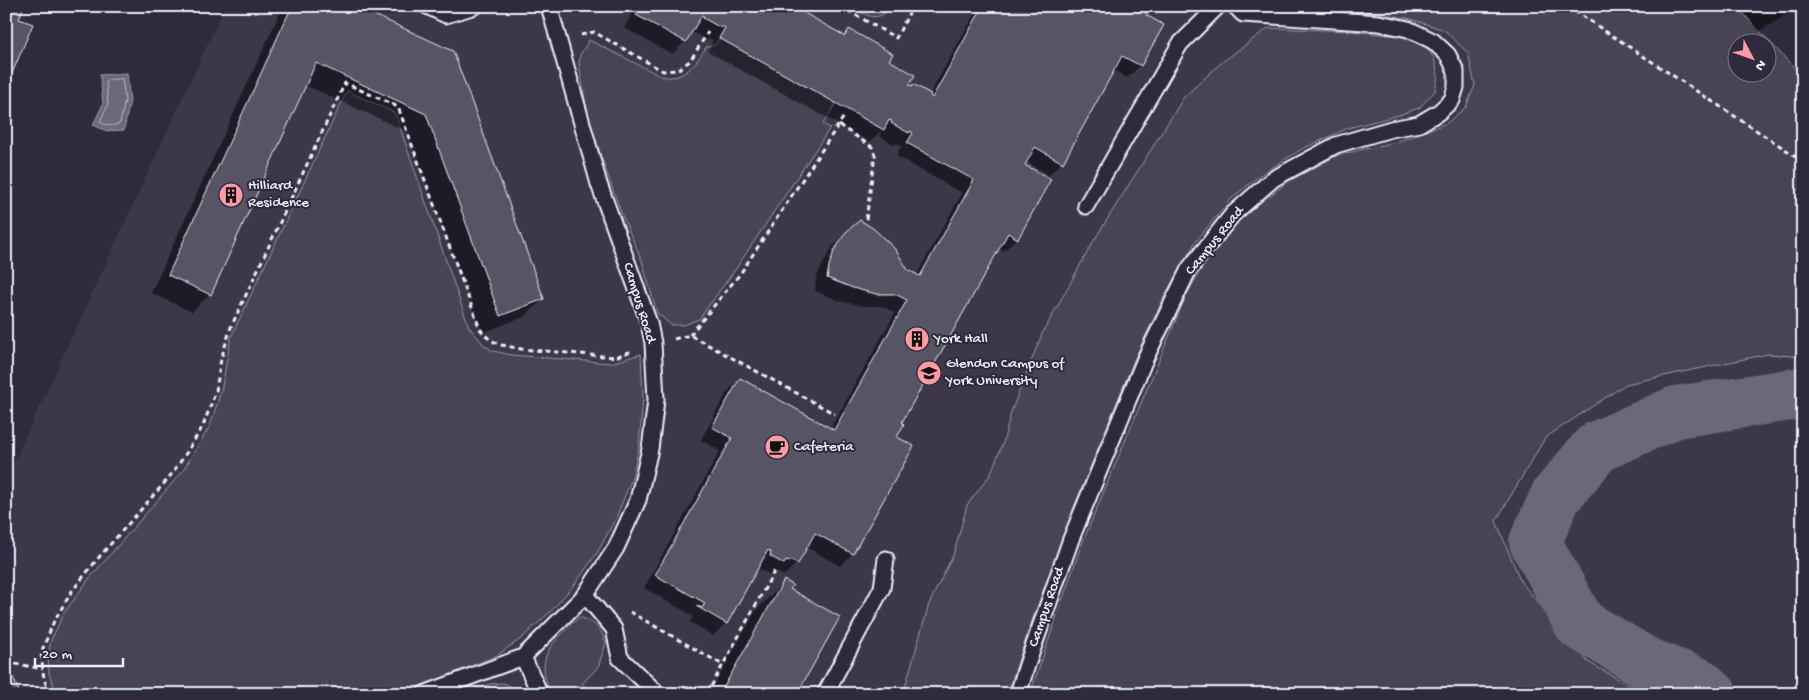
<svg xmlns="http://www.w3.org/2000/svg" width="1809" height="700" font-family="'Gochi Hand',sans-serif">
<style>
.built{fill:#3b3749;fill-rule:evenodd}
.green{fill:#464455;stroke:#979aa6;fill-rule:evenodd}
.water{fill:#696978;stroke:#9c9fab}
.shadow{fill:#0007}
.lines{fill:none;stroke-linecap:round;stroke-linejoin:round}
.shore{stroke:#b5bbc5;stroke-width:1}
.river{stroke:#696978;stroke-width:52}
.building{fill:#575565;stroke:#e8f1f8}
.service-casing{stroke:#e8f1f8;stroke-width:19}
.path{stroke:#e8f1f8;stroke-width:3;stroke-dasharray:5 4;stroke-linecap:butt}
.service{stroke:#2f2a3d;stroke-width:15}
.labels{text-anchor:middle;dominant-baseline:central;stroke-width:4;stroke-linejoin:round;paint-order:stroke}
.poi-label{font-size:15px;fill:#e8f1f8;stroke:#2f2a3d;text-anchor:start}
.street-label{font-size:15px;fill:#e8f1f8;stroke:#2f2a3d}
</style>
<rect width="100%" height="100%" fill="#2f2a3d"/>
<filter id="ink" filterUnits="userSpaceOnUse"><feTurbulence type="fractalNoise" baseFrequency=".02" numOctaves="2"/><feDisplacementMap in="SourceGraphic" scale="10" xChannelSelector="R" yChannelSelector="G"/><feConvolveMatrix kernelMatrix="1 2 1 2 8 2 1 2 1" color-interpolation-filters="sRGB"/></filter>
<g filter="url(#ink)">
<path class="built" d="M225 6H1736L1803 77V694H6V479ZM1736 42H1766V72H1736Z"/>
<path class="green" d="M850 6H892C877 24 867 16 850 6Z
M1339 6H1736L1803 77V357L1768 354 1626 384 1545 438 1496 521 1521 582 1588 662 1629 685 1675 694H1030L1081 546 1186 296 1211 252 1245 214 1289 181 1338 155 1396 142 1447 123 1466 107 1475 85 1468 53 1444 30 1411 19ZM1736 42H1766V72H1736Z
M1268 28 1351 31 1409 37 1426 47 1434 58 1438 75 1435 91 1419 108 1399 115 1348 128 1302 149 1263 173 1231 199 1196 241 1166 293 1135 358 1075 505 1032 621 1007 694H903L929 604 954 553 967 505 990 475 1003 443 1011 412 1042 334 1093 242 1184 97 1221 63Z
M719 38 836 103 823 124 830 128 735 270 699 319 684 325H671L657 313 642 261 622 215 600 154 587 111 579 64 580 55 589 40 661 76C683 82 696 64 706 47L715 45Z
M347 91 395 113 469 327 484 345 493 351 512 355 611 363 641 354 643 398 639 447 632 478 616 518 597 553 575 584 551 611 522 638 496 656 401 694H57L49 674 48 657 51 640 64 613 88 580 182 472 210 426 221 391 231 337Z
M579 617C596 623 600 627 606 643L598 667 582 684 594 694H551C533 655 553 643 579 617Z
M503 683 515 688 523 694H477L475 690 490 684Z"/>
<path class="water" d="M127 73 130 101 124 130 107 131 93 125 103 104 100 75Z"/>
<path class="shadow" d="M283 6H352L452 52 543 299 524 317 482 333 408 132 305 85 210 294 192 312 151 293Z
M636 6H790L844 36 849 31 887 61 907 86 929 95 979 6H1149L1144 15 1162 26 1140 66 1127 78 1113 70 1062 162 1049 175 1025 161 1023 165 1017 238 1004 251 998 248 900 423 852 554 840 566 806 547 797 563 784 576 777 572 770 575 757 568 726 623 713 636 690 622 693 616 644 588 720 451 701 440 727 392 740 379 830 429 895 313 882 306H863L840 301 815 291 816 279 822 265 833 246 847 233 916 276 962 193 896 156 901 146 897 143 895 145 879 136 882 130 870 142 707 51 713 41 709 38 707 40 691 31 685 42 672 54 624 28Z
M1746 6H1803V17L1796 7 1768 27 1767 26 1759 32 1744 12 1747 8Z
M785 581 789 590 795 694H709L756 610Z"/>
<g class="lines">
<path class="shore" d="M122 79 125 100 120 123C115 127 104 126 100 121L108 105 106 81 108 80Z"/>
<path class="river" d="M1711 694 1698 683 1646 663 1580 624 1535 542 1556 496 1597 447 1676 412 1803 393"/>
</g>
<path class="building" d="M6 6H24L19 19 33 24 10 78H12L6 93Z
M292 6H355L453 51 544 299 500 316 426 114 316 63 211 295 168 275Z
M640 6H792L845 36 849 29 893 54 889 60 915 75 909 85 912 86 913 84 931 94 930 96 932 98 983 6H1150L1146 15 1164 25 1141 66 1122 56 1063 163 1035 147 1025 165 1051 179 1018 239 1008 233 902 422 904 424 897 437 914 446 853 554 815 533 798 564 790 560 789 562 786 561 784 564 770 556 771 552 768 550 727 624 696 606 697 605 702 608 705 603 655 575 732 438 712 427 740 378 834 430 907 300 895 294H876L853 288 827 278 829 266 834 251 846 232 860 220 874 229 895 249 908 270 920 276 974 180 907 143 913 133 910 131 909 133 891 123 892 121 889 120 884 130 719 38 725 28 722 26 721 28 703 18 704 16 702 15 686 42 636 15Z
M6 130 12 133 6 146Z
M784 580 793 585 790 589 840 617 797 694H724L721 692Z
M10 670 20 694H6V672Z"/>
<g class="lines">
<defs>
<path id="service" d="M427 6 446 15 475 6
M1086 206 1180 44 1218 6
M585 595 614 629 620 658 658 694
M523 657 540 694
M424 694 523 657 585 595 616 548 638 500 650 449 656 400 653 343 649 323 599 184 549 6
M825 694 882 588 886 559
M1018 694 1027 665 1071 539 1145 359 1189 269 1233 214 1273 179 1336 145 1391 129 1419 124 1439 112 1452 100 1456 87V71L1448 55 1433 41 1408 29 1379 23 1243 14 1235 6"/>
</defs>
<use href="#service" class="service-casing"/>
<path class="path" d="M840 6 896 38 913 6
M1567 6 1803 161
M581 35 594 32 663 71 677 70 690 61 708 32
M839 125 872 147 875 155 866 220
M690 335 740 274 845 115
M674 339 690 335 835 414
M630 612 723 665
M6 662 43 669
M50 694 44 679 41 653 54 621 72 591 100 556 168 479 185 455 203 426 216 391 221 359 231 327 345 83 398 107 480 329 490 340 502 345 521 349 615 357 632 351
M707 694 776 568"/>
<use href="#service" class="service"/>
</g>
</g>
<defs>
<symbol id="building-disc" viewBox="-11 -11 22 22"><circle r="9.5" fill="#ff9aa2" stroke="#2f2a3d"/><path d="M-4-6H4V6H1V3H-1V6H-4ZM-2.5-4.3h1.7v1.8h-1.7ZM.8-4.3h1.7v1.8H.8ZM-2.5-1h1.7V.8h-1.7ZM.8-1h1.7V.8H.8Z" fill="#111"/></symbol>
<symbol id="university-disc" viewBox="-11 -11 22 22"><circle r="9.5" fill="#ff9aa2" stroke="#2f2a3d"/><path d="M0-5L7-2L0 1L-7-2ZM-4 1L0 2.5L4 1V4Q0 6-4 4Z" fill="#111"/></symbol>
<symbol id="cafe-disc" viewBox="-11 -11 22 22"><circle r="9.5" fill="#ff9aa2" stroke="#2f2a3d"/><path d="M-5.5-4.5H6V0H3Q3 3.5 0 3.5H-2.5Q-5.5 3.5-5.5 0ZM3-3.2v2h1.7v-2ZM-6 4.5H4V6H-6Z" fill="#111"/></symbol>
</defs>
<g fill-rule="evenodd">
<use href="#building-disc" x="217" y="181" width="28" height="28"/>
<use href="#building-disc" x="903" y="325" width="28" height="28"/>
<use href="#university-disc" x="915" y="359" width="28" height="28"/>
<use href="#cafe-disc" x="763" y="433" width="28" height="28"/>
</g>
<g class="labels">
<g class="poi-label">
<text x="248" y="186">Hilliard<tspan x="248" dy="17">Residence</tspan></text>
<text x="934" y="339">York Hall</text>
<text x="946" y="364">Glendon Campus of<tspan x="946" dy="17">York University</tspan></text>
<text x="794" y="447">Cafeteria</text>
</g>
<g class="street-label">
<text transform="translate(1215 241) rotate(-51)">Campus Road</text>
<text transform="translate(639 303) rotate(73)">Campus Road</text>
<text transform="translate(1047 607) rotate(-71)">Campus Road</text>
</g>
</g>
<rect width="1809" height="700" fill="none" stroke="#2f2a3d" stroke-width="25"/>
<rect x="12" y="12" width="1784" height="675" fill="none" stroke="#e8f1f8" stroke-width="2" filter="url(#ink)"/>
<g transform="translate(1752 58) rotate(131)"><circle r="24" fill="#2f2a3d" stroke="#797a88"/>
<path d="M0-4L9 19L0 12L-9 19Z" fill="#ff9aa2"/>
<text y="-8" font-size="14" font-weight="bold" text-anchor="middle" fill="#e8f1f8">N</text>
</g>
<path d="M35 658v8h88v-8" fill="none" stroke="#e8f1f8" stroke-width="2.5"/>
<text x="42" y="658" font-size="15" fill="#e8f1f8" stroke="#2f2a3d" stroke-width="4" paint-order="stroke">20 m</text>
</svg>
